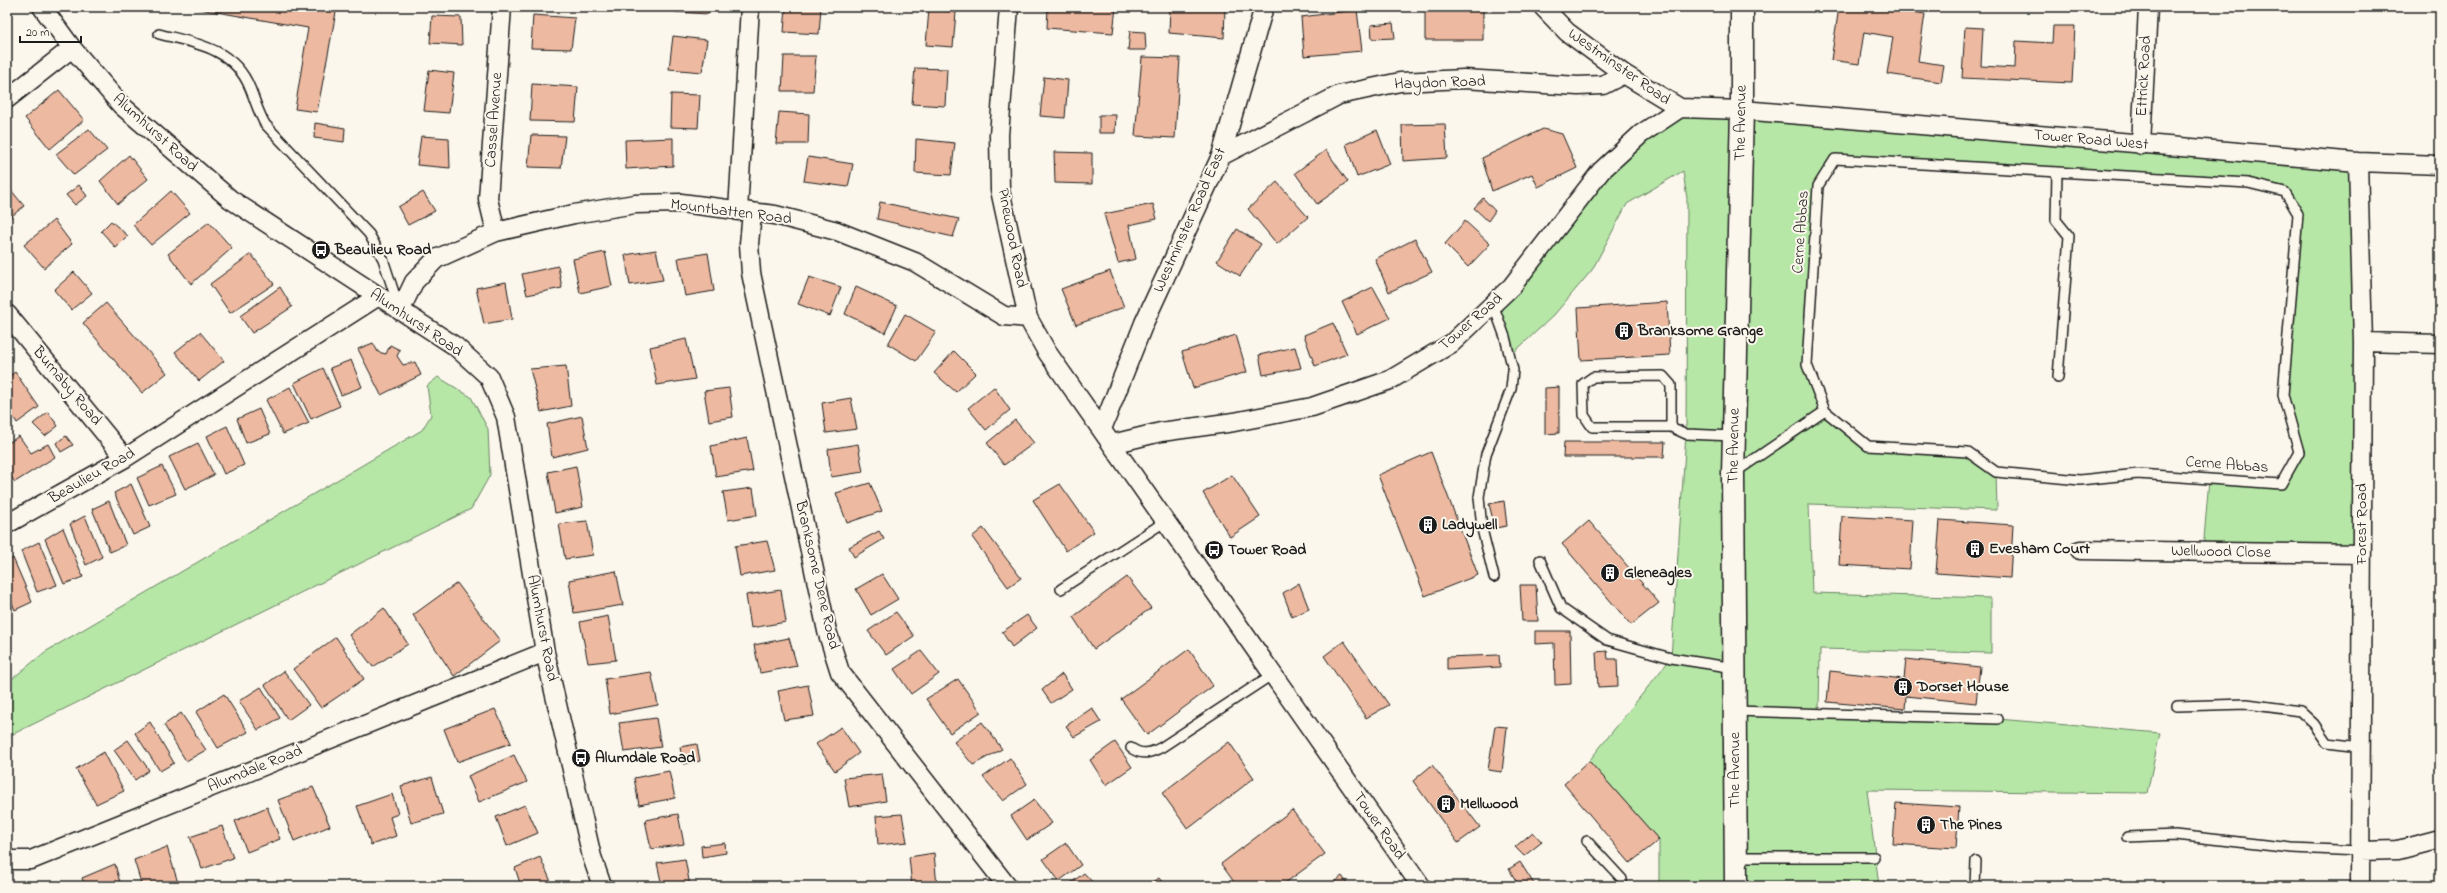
<svg xmlns="http://www.w3.org/2000/svg" width="2447" height="893" font-family="'Indie Flower',sans-serif">
<style>
.green{fill:#b6e7a7;stroke:#698262}
.building{fill:#edb9a0;stroke:#1c1c1c}
.lines{fill:none;stroke-linecap:round;stroke-linejoin:round}
.lane-casing{stroke:#1c1c1c;stroke-width:12}
.street-casing{stroke:#1c1c1c;stroke-width:21}
.secondary-casing{stroke:#1c1c1c;stroke-width:25}
.lane{stroke:#fbf7ec;stroke-width:9}
.street{stroke:#fbf7ec;stroke-width:18}
.secondary{stroke:#fbf7ec;stroke-width:22}
.labels{text-anchor:middle;dominant-baseline:central;stroke-width:4;stroke-linejoin:round;paint-order:stroke}
.street-label{font-size:16px;fill:#1c1c1c;stroke:#fbf7ec}
.poi-label{font-size:16px;font-weight:bold;fill:#1c1c1c;stroke:#fbf7ec;text-anchor:start}
</style>
<rect width="100%" height="100%" fill="#fbf7ec"/>
<filter id="ink" filterUnits="userSpaceOnUse"><feTurbulence type="fractalNoise" baseFrequency=".025" numOctaves="2"/><feDisplacementMap in="SourceGraphic" scale="8" xChannelSelector="R" yChannelSelector="G"/><feConvolveMatrix kernelMatrix="1 2 1 2 8 2 1 2 1" color-interpolation-filters="sRGB"/></filter>
<g filter="url(#ink)">
<path class="green" d="M1680 108 2358 162 2362 554 2203 551 2209 479 2280 484 2299 452 2283 395 2298 214 2285 192 2248 183 1835 159 1818 186 1807 365 1825 411 1868 446 1968 452 1996 472 1997 510 1809 504 1812 593 1991 598V653L1820 649 1819 713 1998 719 2160 733 2147 793 1867 790 1879 886H1659V840L1589 761 1671 658 1686 434 1687 199 1683 171 1627 204 1592 270 1554 315 1510 356 1493 304 1563 219Z
M438 377 471 397 488 429 490 475 471 509 7 737V683L45 652 422 430 431 415 427 386Z"/>
<path class="building" d="M188 7H337L317 112 295 109 308 28Z
M675 7H709L708 14 675 12Z
M786 7H821L819 34 784 32Z
M1048 7H1116L1113 33 1047 28Z
M1170 7H1225L1224 38 1169 33Z
M1425 7H1483V40H1425Z
M1624 7H1652V8L1624 9Z
M1839 7H1881L1925 14 1918 61 1944 65 1941 82 1887 74 1893 37 1864 32 1859 64 1831 60Z
M929 9 956 12 953 47 926 45Z
M1357 10 1362 51 1304 56 1301 17Z
M533 15 575 18 571 49 531 48Z
M432 16 461 17 462 45 430 43Z
M1393 23 1395 38 1372 39 1371 25Z
M2053 26H2075L2072 83 1962 78 1965 27 1983 28 1981 66 2015 68 2016 41 2052 43Z
M1130 31 1145 32 1146 50H1128Z
M673 36 707 40 702 72 669 69Z
M784 56H816L813 91H782Z
M1142 57 1180 58 1175 138 1135 136Z
M915 68 947 69 945 106 912 104Z
M429 70 454 73 449 113 424 111Z
M1044 77 1068 80 1065 118 1040 116Z
M532 84 578 87 575 122 530 121Z
M59 90 84 120 50 149 25 118Z
M671 94 700 95 698 128 670 127Z
M779 112 809 114 808 144H776Z
M1099 115H1116L1115 133H1099Z
M315 123 345 128 344 142 314 138Z
M1445 124 1447 158 1403 161 1402 125Z
M89 129 107 150 74 175 56 154Z
M1543 129 1562 134 1577 168 1538 187 1532 174 1492 191 1482 158Z
M1377 130 1390 164 1357 177 1346 144Z
M531 135 565 136 561 168 528 167Z
M421 136 449 138 450 168 417 165Z
M673 138V166L626 169 625 140Z
M916 139 955 143 951 175 915 173Z
M1326 150 1348 182 1317 204 1295 173Z
M1054 152 1092 153V184L1055 183Z
M129 155 148 179 118 204 100 181Z
M808 157 853 164 848 187 804 181Z
M1277 182 1308 217 1277 244 1248 209Z
M7 185 24 206 7 220Z
M79 185 87 196 75 205 66 195Z
M171 191 190 213 151 245 133 225Z
M423 192 435 211 408 225 398 207Z
M1483 198 1495 211 1488 221 1474 208Z
M880 202 959 219 953 237 877 219Z
M1153 204 1157 219 1129 225 1136 259 1118 263 1104 214Z
M54 220 72 244 44 268 24 245Z
M111 221 128 236 116 248 101 231Z
M1465 221 1490 244 1468 267 1445 244Z
M209 222 232 248 191 284 168 254Z
M1237 229 1261 244 1240 276 1217 261Z
M1415 239 1432 272 1389 292 1375 259Z
M656 250 663 280 630 285 625 255Z
M605 252 612 286 580 293 573 259Z
M708 253 714 291 685 296 678 258Z
M251 254 274 284 230 313 210 284Z
M558 266 562 288 527 295 522 274Z
M1110 271 1124 307 1076 325 1061 289Z
M74 272 92 293 71 310 54 290Z
M809 277 841 287 830 316 798 304Z
M506 282 512 319 484 324 476 288Z
M280 287 292 307 252 333 240 316Z
M856 287 897 306 885 333 845 314Z
M1373 287 1390 318 1357 334 1342 302Z
M1667 302 1670 355 1581 360 1578 308Z
M106 303 167 373 142 393 83 323Z
M905 314 936 332 916 361 888 344Z
M1333 323 1347 354 1315 366 1304 335Z
M200 332 224 361 199 381 175 352Z
M1236 335 1247 372 1193 388 1182 352Z
M686 339 695 379 657 385 650 347Z
M373 343 378 352 386 354 390 345 400 350 397 356 403 365 415 362 421 375 381 395 358 349Z
M1295 347 1301 368 1263 375 1259 355Z
M954 351 976 373 956 392 934 373Z
M351 360 362 387 341 395 330 368Z
M566 366 571 406 541 412 530 369Z
M323 368 340 406 311 419 294 383Z
M15 372 39 407 17 423 7 407V378Z
M290 387 309 423 283 434 266 400Z
M994 387 1010 410 986 430 968 408Z
M1559 387V433L1545 434V388Z
M729 388 733 417 709 421 704 391Z
M851 398 857 429 826 433 822 403Z
M259 409 270 434 246 443 237 419Z
M48 412 58 426 45 436 33 424Z
M582 416 588 448 552 457 547 424Z
M1015 420 1034 443 1004 465 987 443Z
M227 426 244 465 224 474 207 436Z
M19 436 31 453 48 444 55 457 15 482 7 472V444Z
M66 436 73 445 61 452 56 443Z
M747 438 753 471 716 477 711 446Z
M1564 442H1665L1664 457H1563Z
M198 443 214 475 185 489 169 457Z
M858 444 863 472 831 477 828 449Z
M1431 452 1478 575 1425 596 1378 475Z
M162 466 176 494 149 505 137 478Z
M576 466 583 507 555 513 548 472Z
M1232 475 1260 517 1230 537 1203 493Z
M870 483 882 511 847 523 836 493Z
M131 484 150 527 133 535 114 493Z
M1060 484 1094 532 1066 551 1033 500Z
M753 488 757 515 728 520 723 492Z
M109 501 126 545 110 552 92 509Z
M1504 501 1507 526 1495 528 1489 504Z
M85 516 102 557 86 565 70 524Z
M1842 516 1913 520 1910 569 1839 565Z
M1940 520 2013 525 2010 578 1936 573Z
M587 521 593 555 565 559 559 524Z
M1589 521 1659 603 1631 625 1562 544Z
M63 528 83 577 64 584 45 539Z
M983 528 1021 578 1008 587 972 537Z
M879 531 884 539 854 557 849 547Z
M767 541 775 570 740 576 735 546Z
M39 542 57 585 37 592 21 551Z
M13 558 32 602 15 610 7 591V562Z
M616 571 623 605 574 613 569 580Z
M882 574 898 599 871 615 856 589Z
M1127 577 1151 608 1094 649 1073 617Z
M457 583 500 641 454 676 413 615Z
M1299 583 1309 609 1292 617 1283 593Z
M1520 585H1536L1538 621H1522Z
M781 590 786 622 751 628 746 595Z
M384 608 408 644 373 667 349 635Z
M896 612 914 636 886 655 868 631Z
M1027 615 1037 628 1012 647 1002 632Z
M608 616 616 660 588 663 580 622Z
M1535 631H1570L1571 684 1555 685 1554 643 1535 644Z
M336 637 364 679 321 708 293 669Z
M789 638 797 666 760 673 754 645Z
M1344 641 1389 705 1366 718 1324 656Z
M1189 649 1213 686 1147 735 1121 699Z
M921 651 939 674 911 694 894 669Z
M1607 651 1608 659H1617L1618 686 1598 687 1596 652Z
M1499 655 1500 667 1447 670V657Z
M1906 659 1980 667 1976 703 1906 696 1905 709 1827 702 1830 671 1904 679Z
M284 671 309 705 288 720 265 685Z
M651 672 658 705 610 714 605 679Z
M1062 674 1072 689 1051 703 1042 690Z
M958 679 981 712 950 733 926 699Z
M808 685 814 716 784 720 778 691Z
M261 687 280 718 258 730 239 701Z
M224 694 248 732 218 748 196 712Z
M1092 708 1101 722 1074 737 1066 726Z
M495 709 511 743 457 762 444 729Z
M181 713 206 750 186 761 164 725Z
M656 718 661 747 624 752 619 723Z
M150 722 174 763 160 771 135 733Z
M982 722 1002 749 973 765 954 742Z
M1495 726 1507 727 1502 772 1488 770Z
M841 727 859 753 835 771 816 744Z
M128 740 149 770 135 780 114 750Z
M1115 742 1132 767 1106 785 1090 760Z
M1229 742 1254 778 1188 829 1162 793Z
M697 744 700 761 683 764 680 747Z
M104 752 124 791 96 804 76 769Z
M514 755 527 782 479 802 468 776Z
M1010 758 1027 784 1003 801 983 777Z
M1589 761 1659 840 1630 863 1564 784Z
M1432 765 1480 827 1458 843 1413 781Z
M669 771 675 798 639 805 634 778Z
M882 774 886 801 849 807 844 778Z
M432 777 443 814 411 823 401 786Z
M313 787 330 826 294 841 278 800Z
M392 794 398 814 390 817 396 836 371 845 357 806Z
M1034 800 1052 823 1027 840 1011 816Z
M1896 803 1959 807 1956 848 1893 844Z
M525 805 538 833 507 846 496 817Z
M267 807 280 839 247 852 235 821Z
M1292 810 1325 854 1281 886H1237L1221 864Z
M678 814 684 844 651 849 645 820Z
M902 814 907 842 878 845 876 816Z
M222 826 233 858 202 869 190 837Z
M1533 832 1542 842 1524 856 1515 847Z
M725 843 726 853 702 857 701 846Z
M1066 843 1081 865 1059 881 1043 859Z
M167 847 179 886H142L134 860Z
M934 853 937 886H912L909 857Z
M540 857 553 886H521L515 868Z
M685 859 690 886H662L657 863Z
M1520 862 1534 884 1531 886H1519L1509 869Z
M115 864 121 886H85L82 878Z
M1084 873 1096 886H1067Z
M1342 876 1349 886H1329Z
M1159 878 1165 886H1148Z"/>
<g class="lines">
<defs>
<path id="lane" d="M159 34C195 43 234 48 250 88 255 100 258 112 265 124L369 234 383 259 399 308
M1835 159 2248 183 2285 192 2298 214 2283 395 2299 452 2281 484 2138 474 2080 480 1996 472 1968 452 1868 446 1825 411 1807 365 1818 186Z
M2057 172 2056 220 2069 236 2058 377
M1493 304 1505 337 1513 370 1511 389 1486 454 1479 497 1482 529 1494 577
M1671 427V385L1663 376 1593 377 1583 384 1584 415 1592 427H1671L1686 434 1734 436
M1734 473 1825 411
M1540 560 1561 608 1607 640 1671 658 1735 668
M1061 589 1166 521
M2177 706 2247 704 2300 711 2314 724 2327 743 2361 747
M1735 711 1998 719
M1131 748C1142 756 1151 753 1162 747L1273 674
M2127 837 2176 835 2292 848 2360 851
M1587 841 1622 879V886
M1736 857H1874
M1975 886 1976 861"/>
<path id="street" d="M42 7 72 48 121 105 230 199 455 346 489 377 506 417 545 652 592 857 602 886
M1009 7 999 135 1000 190 1028 318 1047 352 1421 886
M1543 7 1567 32 1624 74 1680 108 1742 110 2358 162 2440 165
M7 99 72 48
M2141 145 2148 7
M1221 156 1339 95 1400 82 1464 79 1578 86 1603 85 1624 74
M2358 162 2363 342 2360 886
M738 211 750 7
M752 212 749 244 751 273 827 631 840 672 1007 886
M496 232 488 199 502 7
M400 311 414 282 436 259 496 232 574 214 635 204 681 203 775 215 837 231 915 262 1004 316 1028 318
M7 314 125 458
M2363 342 2440 344
M1102 429 1144 323 1221 156 1264 7
M1112 444 1161 432 1234 422 1312 407 1390 380 1452 343 1512 286 1601 171 1641 134 1680 108
M7 524 125 458 377 297
M2080 550 2362 554
M2360 851 2398 850 2440 839
M7 860H31L545 652"/>
<path id="secondary" d="M1736 886 1733 474 1742 110V7"/>
</defs>
<use href="#lane" class="lane-casing"/>
<use href="#street" class="street-casing"/>
<use href="#secondary" class="secondary-casing"/>
<use href="#lane" class="lane"/>
<use href="#street" class="street"/>
<use href="#secondary" class="secondary"/>
</g>
</g>
<defs>
<symbol id="bus-disc" viewBox="-11 -11 22 22"><circle r="9.5" fill="#1c1c1c" stroke="#fbf7ec"/><path d="M-5-6H5V4H4V6H2V4H-2V6H-4V4H-5ZM-3.5-4V0h7V-4ZM-3.5 1.2v1.5H-2V1.2ZM2 1.2v1.5H3.5V1.2Z" fill="#fff"/></symbol>
<symbol id="building-disc" viewBox="-11 -11 22 22"><circle r="9.5" fill="#1c1c1c" stroke="#fbf7ec"/><path d="M-4-6H4V6H1V3H-1V6H-4ZM-2.5-4.3h1.7v1.8h-1.7ZM.8-4.3h1.7v1.8H.8ZM-2.5-1h1.7V.8h-1.7ZM.8-1h1.7V.8H.8Z" fill="#fff"/></symbol>
</defs>
<g fill-rule="evenodd">
<use href="#bus-disc" x="310" y="239" width="22" height="22"/>
<use href="#building-disc" x="1613" y="320" width="22" height="22"/>
<use href="#building-disc" x="1417" y="514" width="22" height="22"/>
<use href="#building-disc" x="1964" y="538" width="22" height="22"/>
<use href="#bus-disc" x="1203" y="539" width="22" height="22"/>
<use href="#building-disc" x="1599" y="562" width="22" height="22"/>
<use href="#building-disc" x="1892" y="676" width="22" height="22"/>
<use href="#bus-disc" x="570" y="747" width="22" height="22"/>
<use href="#building-disc" x="1435" y="793" width="22" height="22"/>
<use href="#building-disc" x="1915" y="814" width="22" height="22"/>
</g>
<g class="labels">
<g class="street-label">
<text transform="translate(1619 67) rotate(35)">Westminster Road</text>
<text transform="translate(2144 76) rotate(-87)">Ettrick Road</text>
<text transform="translate(1440 83) rotate(-2)">Haydon Road</text>
<text transform="translate(494 120) rotate(-86)">Cassel Avenue</text>
<text transform="translate(1741 123) rotate(-89)">The Avenue</text>
<text transform="translate(155 133) rotate(42)">Alumhurst Road</text>
<text transform="translate(2091 140) rotate(5)">Tower Road West</text>
<text transform="translate(731 212) rotate(7)">Mountbatten Road</text>
<text transform="translate(1190 220) rotate(-66)">Westminster Road East</text>
<text transform="translate(1801 232) rotate(-86)">Cerne Abbas</text>
<text transform="translate(1012 238) rotate(79)">Pinewood Road</text>
<text transform="translate(1471 322) rotate(-41)">Tower Road</text>
<text transform="translate(416 323) rotate(34)">Alumhurst Road</text>
<text transform="translate(67 386) rotate(50)">Burnaby Road</text>
<text transform="translate(1734 446) rotate(-89)">The Avenue</text>
<text transform="translate(2227 465) rotate(4)">Cerne Abbas</text>
<text transform="translate(92 476) rotate(-30)">Beaulieu Road</text>
<text transform="translate(2362 524) rotate(-90)">Forest Road</text>
<text transform="translate(2221 552) rotate(1)">Wellwood Close</text>
<text transform="translate(817 575) rotate(77)">Branksome Dene Road</text>
<text transform="translate(542 628) rotate(79)">Alumhurst Road</text>
<text transform="translate(255 769) rotate(-22)">Alumdale Road</text>
<text transform="translate(1735 770) rotate(-90)">The Avenue</text>
<text transform="translate(1379 826) rotate(55)">Tower Road</text>
</g>
<g class="poi-label">
<text x="335" y="250">Beaulieu Road</text>
<text x="1638" y="331">Branksome Grange</text>
<text x="1442" y="525">Ladywell</text>
<text x="1989" y="549">Evesham Court</text>
<text x="1228" y="550">Tower Road</text>
<text x="1624" y="573">Gleneagles</text>
<text x="1917" y="687">Dorset House</text>
<text x="595" y="758">Alumdale Road</text>
<text x="1460" y="804">Mellwood</text>
<text x="1940" y="825">The Pines</text>
</g>
</g>
<rect width="2447" height="893" fill="none" stroke="#fbf7ec" stroke-width="24"/>
<rect x="12" y="12" width="2423" height="869" fill="none" stroke="#1c1c1c" stroke-width="1.5" filter="url(#ink)"/>
<path d="M20 36v6h61v-6" fill="none" stroke="#1c1c1c" stroke-width="2"/>
<text x="26" y="36" font-size="12" fill="#1c1c1c" stroke="#fbf7ec" stroke-width="3" paint-order="stroke">20 m</text>
</svg>
